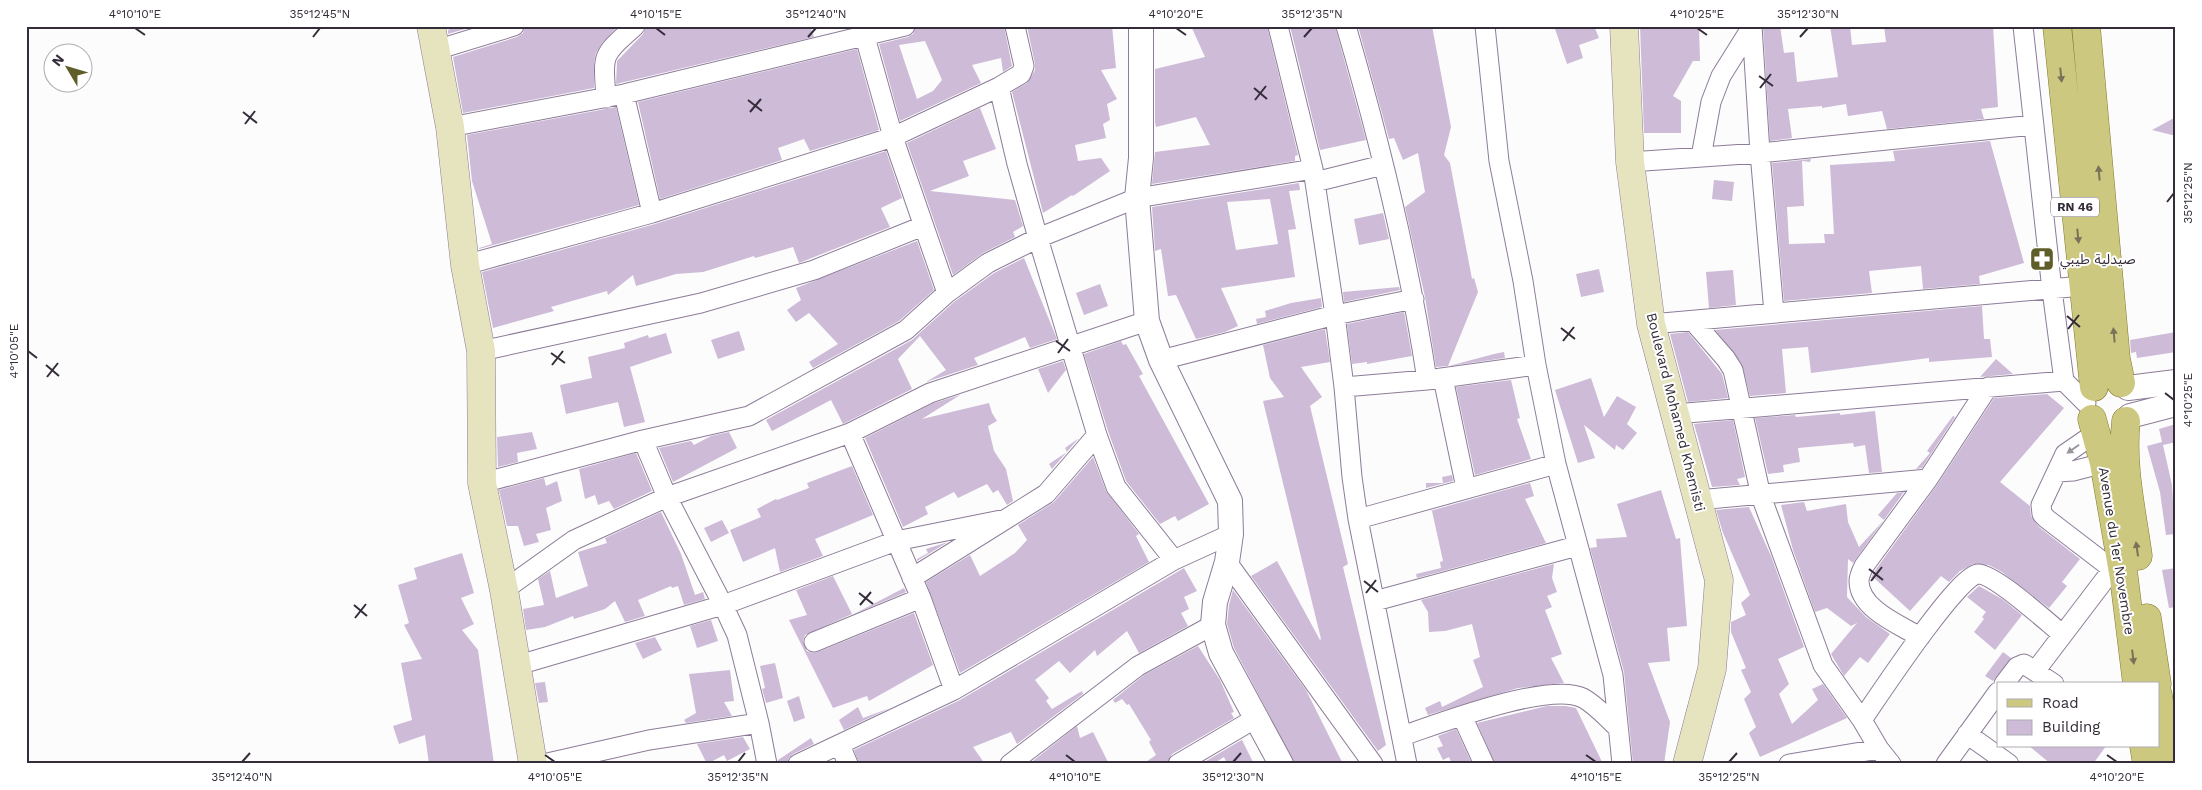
<svg xmlns="http://www.w3.org/2000/svg" width="2202" height="790" font-family="'Work Sans','Noto Sans Arabic',sans-serif">
<style>
.building{fill:#cdbbd8;fill-rule:evenodd}
.lines{fill:none;stroke-linecap:round;stroke-linejoin:round}
.minor-casing{stroke:#8d7c98;stroke-width:21}
.tertiary-casing{stroke:#8d7c98;stroke-width:26}
.secondary-casing{stroke:#8d7c98;stroke-width:29}
.primary-casing{stroke:#817a2e;stroke-width:29}
.minor{stroke:#fff;stroke-width:19}
.tertiary{stroke:#fff;stroke-width:24}
.secondary{stroke:#e6e4bf;stroke-width:28}
.primary{stroke:#cdc87f;stroke-width:28}
.oneway{fill:#797258}
.oneway2{fill:#9a969c}
.ticks{fill:none;stroke:#342c38;stroke-width:2}
.labels{text-anchor:middle;dominant-baseline:central;stroke-width:4;stroke-linejoin:round;paint-order:stroke}
.shield{fill:#fff;stroke:#716b74;stroke-width:1}
.shield-label{font-size:12px;font-weight:bold;fill:#342c38}
.poi-label{font-size:14px;fill:#342c38;stroke:#fff;text-anchor:start}
.street-label{font-size:14px;fill:#342c38;stroke:#fff}
.neatline{fill:none;stroke:#342c38;stroke-width:2}
.ticks-label{font-size:12px;text-anchor:middle;fill:#342c38}
</style>
<rect width="100%" height="100%" fill="#fcfcfc"/>
<path class="building" d="M457 26H475L448 34V30Z
M525 26H618L602 43 596 53 594 63V88L463 113 453 57 517 37 523 33Z
M646 26H810L814 37 616 84 617 61 643 34Z
M916 26H1004L1012 66 1003 72 1001 58 972 65 981 83 900 121 879 44 908 37 913 34ZM925 41 942 80 933 91 917 99 899 45Z
M1027 26H1112L1116 68 1101 70 1117 99 1107 104 1110 120 1103 124 1106 138 1075 145 1078 161 1101 158 1110 171 1073 196 1072 195 1043 213 1012 92 1027 83 1035 70V64Z
M1191 26H1267L1298 155 1295 156V161L1152 184 1155 152 1210 145 1196 117 1156 127 1155 122V69L1205 57Z
M1290 26H1335L1366 140 1320 150Z
M1358 26H1432L1451 127 1444 155 1450 163 1472 279 1474 278 1478 292 1448 366 1436 367 1425 297 1405 207 1425 192 1418 153 1403 160 1394 138 1389 139Z
M1554 26H1594L1599 38 1579 45 1583 58 1567 64Z
M1640 26H1699L1700 61H1693L1673 96 1681 101V133H1644Z
M1763 26H1780L1784 53 1794 52 1797 82 1838 77 1830 26H1850L1852 45 1886 42 1884 26H1993L1998 107 1981 109 1984 119 1887 129 1882 111 1848 116 1846 104 1822 108V106L1788 109 1792 138 1770 141Z
M857 49 879 130 810 151 804 139 778 148 782 160 660 199 638 102Z
M616 107 639 205 479 249V248L492 244 472 181 467 135Z
M980 108 996 149 963 161 969 176 930 191 1015 200 1023 226 1013 232 1015 237 983 253 953 275 907 143Z
M2176 117V136L2152 130Z
M1990 141 2024 263 1979 276 1980 284 1923 289 1921 266 1869 271 1872 293 1784 301 1772 163 1811 159 1810 162 1802 161 1804 206 1787 207 1789 244 1825 243 1824 234H1834L1830 165 1895 161 1893 151Z
M886 151 902 198 881 208 890 227 799 263 793 247 755 258 754 256 703 272 676 274 636 286 633 275 608 295 607 291 551 307 554 311 493 328 482 272 655 224Z
M1714 180 1734 182 1732 201 1712 199Z
M1299 183 1300 190 1289 191 1296 229 1288 230 1295 277 1221 288 1238 326 1225 332 1196 339 1176 295 1168 296 1161 249 1155 251 1152 207ZM1270 199 1278 244 1236 250 1227 202Z
M1383 213 1389 239 1359 245 1354 219Z
M917 241 934 290 899 321 813 368 809 362 838 344 809 313 796 322 787 310 801 300 796 288Z
M1024 258 1057 339 1030 348 1025 337 974 358 978 365 926 382 946 370 920 336 898 359 912 389 843 424 831 400 772 431 766 420 912 340 954 302 994 273Z
M1599 269 1604 292 1581 297 1576 274Z
M1733 270 1736 305 1709 308 1706 272Z
M1100 284 1108 306 1084 315 1076 293Z
M1399 287 1400 290 1344 302 1343 292Z
M1321 298 1322 307 1257 324 1256 319 1266 317 1265 311 1291 303Z
M1982 306 1984 339H1990L1992 357 1929 362V358L1811 373 1808 347 1782 349 1786 393 1750 396 1742 364 1715 330Z
M1404 312 1412 356 1367 364V362L1352 364 1347 324Z
M1325 329 1330 362 1301 367 1322 397 1310 406 1348 564 1343 567 1386 745 1378 751 1251 576 1277 561 1320 640 1321 639 1263 401 1284 397 1270 378 1263 345Z
M739 331 745 350 718 359 711 340Z
M1688 332 1722 374 1728 398 1688 402 1670 334Z
M2176 332V352L2137 358 2136 352 2131 353 2130 340Z
M666 333 672 353 630 367 645 422 624 427 618 402 566 414 560 385 592 378 588 357 625 348 624 343 648 335 649 338Z
M1121 341 1123 345 1126 344 1143 374 1139 376 1209 504 1178 521 1175 516 1160 524 1126 481 1108 431 1084 354Z
M1504 352 1505 358 1449 366 1494 354Z
M1996 359 2013 374 1980 377Z
M1063 361 1066 370 1048 393 1038 369Z
M1591 378 1604 417 1617 396 1636 407 1627 424 1637 433 1623 450 1616 445 1615 450 1584 425 1595 458 1578 463 1555 390Z
M1511 380 1520 418 1517 419 1531 459 1475 475 1456 387Z
M2047 394 2064 408 2000 482 2030 506 2031 516 2039 527 2080 559 2062 582 2067 586 2049 608 2002 572 1989 565 1973 564 1960 571 1949 582 1941 576 1910 611 1873 577 1874 581 1871 578 1874 572 1937 485 1994 398Z
M960 395 922 419 989 403 992 413 997 421 988 426 994 451 1006 469 1013 501 1007 505 998 490 993 493 987 484 958 498 954 492 925 507 928 514 903 527 865 438 934 403Z
M1875 411 1882 472 1869 473 1865 445 1854 447 1853 443 1798 448 1800 462 1783 465 1784 472 1768 474 1755 418 1795 415 1796 417 1840 413V415Z
M1953 416 1955 417 1922 468 1916 469 1930 453 1927 451Z
M1733 420 1745 477 1737 479 1740 485 1712 487 1694 424Z
M2176 424V442L2163 445 2172 485 2175 534 2166 535 2160 492 2147 446 2162 442 2159 429Z
M532 432 537 449 517 453 518 462 498 467 497 437Z
M729 432 737 448 673 482 659 448 691 441 694 445 711 436Z
M1079 438 1052 469 1049 464 1067 452 1065 448Z
M636 453 652 491 614 509 609 501 598 505 595 495 585 499 579 469Z
M1093 457 1106 491 1139 534 1136 536 1149 562 960 673 926 582 970 555 980 576 1015 553 1027 540 1018 525 1054 502Z
M852 466 873 515 815 539 823 556 780 572 775 548 743 562 730 530 761 517 757 509 776 499 777 500 809 488 807 483Z
M1452 475 1453 481 1426 488V483H1443L1442 477Z
M544 478 546 486 557 481 562 501 546 508 551 530 536 534 539 542 524 546 518 526H507L499 490Z
M1530 483 1534 496 1525 499 1546 543 1417 578 1416 574 1441 568 1440 562 1443 561 1432 511H1430Z
M1661 490 1676 539 1680 538 1687 626 1667 628 1670 661 1648 663 1670 722 1664 764H1633L1624 672 1590 548 1597 547 1596 539 1627 537 1617 504Z
M1904 492 1853 563 1848 559 1847 597 1866 617 1890 634 1868 663 1860 657 1844 676 1831 654 1857 623 1851 626 1827 608 1815 612 1793 550 1781 505 1804 502 1807 511 1846 504 1848 522 1859 547 1884 520 1878 515 1897 493Z
M1749 507 1771 556 1804 647 1778 659 1789 684 1779 694 1792 724 1818 700 1812 689 1823 684 1847 718 1760 757 1749 733 1756 727 1744 699 1751 692 1741 670 1746 668 1731 632V622L1746 615 1741 603 1750 595 1723 533 1716 510Z
M661 512 681 554 695 595 703 592 705 599 684 605 678 586 672 588 671 586 638 600 645 616 625 622 615 601 605 609 574 619 573 616 545 627 526 630 523 609 544 605 538 579 550 571 556 598 588 586 578 552 607 543 605 538Z
M722 520 729 533 711 542 704 528Z
M948 542 917 561V559L928 553 926 549Z
M462 553 474 593 461 598 474 624 462 630 478 650 494 764H429L425 735 399 744 393 726 412 720 401 663 422 659 404 625 409 623 398 585 417 579 414 568Z
M1554 564 1552 578 1557 592 1547 596 1552 607 1545 610 1562 654 1551 658 1564 683 1518 688 1428 715 1425 708 1440 701 1442 707 1483 687 1473 660 1480 657 1472 624 1445 631 1429 632 1428 612 1421 600Z
M1184 568 1197 591 1184 597 1189 609 1181 613 1188 626 1139 653 1127 631 1097 656 1095 650 1070 673 1059 661 1035 680 1049 698 1046 701 1052 709 1082 691 1083 694 1017 744 1011 732 973 747 985 764H859L854 750 960 700Z
M2176 568V607L2169 608 2162 570Z
M833 576 852 614 805 635 803 641 807 651 812 653 818 652 914 613 933 665 869 701 867 696 833 708 789 620 807 615 796 590 794 591Z
M1979 586 2002 599 2022 615 1995 650 1974 632 1984 619 1982 617 1986 612 1967 597Z
M904 588 906 592 854 614Z
M1233 590 1306 690 1343 764H1295L1234 648 1227 624 1229 605Z
M711 620 718 641 697 648 690 626Z
M655 637 662 650 643 659 635 643Z
M1198 646 1220 680 1234 712 1231 713 1234 718 1172 754 1167 764H1143L1156 755 1149 742 1151 740 1129 704 1127 705 1122 699 1115 703 1113 700 1144 675Z
M2003 652 2011 658 1993 681 1985 676Z
M775 663 783 698 766 703 762 689 765 688 760 666Z
M730 670 734 701 724 702 732 716 686 723 684 720 696 713 689 674Z
M545 682 548 702 539 703 535 683Z
M799 696 805 718 794 722 787 701Z
M1547 706H1566L1576 708 1603 764H1495L1477 723Z
M858 707 863 718 890 708 844 730 839 720Z
M1077 726 1080 738 1093 732 1109 764H1029Z
M1456 729 1472 764H1452L1449 757 1443 760 1437 748 1443 746 1438 736Z
M743 737 750 749 727 761 724 755 707 764 697 744Z
M811 738 814 744 793 754 789 758 787 764H778V760Z
M1245 738 1242 740 1254 764H1227L1224 757 1213 764H1201Z
M2029 746H2106L2093 764H2051Z"/>
<g class="lines">
<defs>
<path id="minor" d="M862 26 893 137 947 293
M1278 26 1313 169 1335 315 1344 387 1352 477 1358 519 1407 764
M1346 26C1380 142 1409 261 1427 380
M1485 26 1499 161 1523 281 1536 365 1556 464 1613 675 1622 764
M1752 26 1760 153 1774 313
M2023 26 2052 290 2064 381 2086 403
M436 50 514 26
M999 87 1017 164 1038 238 1097 435 1116 487 1174 560
M624 94 652 213
M606 98C603 52 601 57 635 26
M450 127 624 94 905 26
M1701 157 1711 102 1721 76 1751 28
M1630 162 1760 153 2034 125
M1315 182 1383 165
M465 265 652 213 893 137 999 87 1021 74 1024 66 1015 26
M1693 321 1726 359 1733 370 1761 496 1823 665 1862 720 1879 749 1891 764
M1651 324 2083 286
M481 351 701 303 814 270 923 226
M1161 360 1335 315 1414 299
M1443 378 1466 488
M1344 387 1427 380 1536 365
M1675 414 2064 381
M2097 432 2065 454 2041 505 2042 514 2047 519 2124 578
M850 433 921 598 954 690
M643 440 667 497 723 605 737 635 759 723 767 764
M2057 472 2073 471 2104 463
M482 483 643 440 749 416 906 330 947 293 988 263 1038 238 1137 198 1313 169
M1698 500 1928 479
M1358 519 1556 464
M1227 562 1373 764
M912 578 1046 494 1097 435
M504 590 574 540 667 497 850 433 930 393 1147 321
M1375 601 1577 546
M1920 637C1900 625 1859 609 1859 581 1859 576 1862 570 1864 566L1928 479 1988 387
M814 642 921 598
M515 666 723 605 896 541 1006 519
M2036 670 2112 570
M2004 684 2017 667 2024 664 2054 684
M1462 716 1484 764
M1862 720C1877 698 1959 574 1978 574 1995 574 2047 622 2062 634
M1967 734 2009 764
M1402 736C1438 724 1549 681 1583 698 1596 705 1607 718 1618 728
M840 745 848 764
M543 764 649 740 759 723
M798 764 954 690 1174 560 1231 534
M1010 764 1138 666 1213 625
M1178 764 1256 718
M1789 764 1879 749
M1946 764 1998 692"/>
<path id="tertiary" d="M1141 26V158L1137 198 1147 321 1161 360 1230 501 1231 534 1227 562 1215 602 1213 625 1221 653 1281 764
M2128 388 2176 382
M2130 416 2176 404"/>
<path id="secondary" d="M431 26 450 127 465 265 481 351 482 483 504 590 533 764
M1624 26 1630 162 1651 324 1719 580 1712 669 1687 764"/>
<path id="primary" d="M2057 26 2094 387
M2086 26 2116 359 2121 383
M2092 419 2104 463 2124 578 2137 684
M2126 421C2121 466 2132 512 2138 556
M2147 618 2157 684
M2158 695 2168 764
M2144 746 2147 764"/>
</defs>
<use href="#minor" class="minor-casing"/>
<use href="#tertiary" class="tertiary-casing"/>
<use href="#secondary" class="secondary-casing"/>
<use href="#primary" class="primary-casing"/>
<use href="#minor" class="minor"/>
<use href="#tertiary" class="tertiary"/>
<use href="#secondary" class="secondary"/>
<use href="#primary" class="primary"/>
</g>
<defs><path id="oneway-solid" d="M-6-.8H1V-3.2L6.5 0L1 3.2V.8H-6Z" transform="scale(1.25)"/></defs>
<g class="oneway">
<use href="#oneway-solid" transform="translate(2061 75) rotate(84)"/>
<use href="#oneway-solid" transform="translate(2099 173) rotate(-95)"/>
<use href="#oneway-solid" transform="translate(2078 236) rotate(84)"/>
<use href="#oneway-solid" transform="translate(2114 335) rotate(-95)"/>
<use href="#oneway-solid" transform="translate(2137 549) rotate(-98)"/>
<use href="#oneway-solid" transform="translate(2133 657) rotate(83)"/>
</g>
<use class="oneway2" href="#oneway-solid" transform="translate(2073 449) rotate(145)"/>
<path class="ticks" d="M135 28 145 35M656 28 665 35M1176 28 1186 35M1697 28 1707 35M313 37 320 28M808 37 816 28M1304 37 1312 28M1800 37 1808 28M1759 76 1773 86M1254 88 1267 99M1760 88 1771 74M748 100 762 111M1255 100 1266 86M243 112 257 123M750 112 761 99M245 124 255 111M2167 202 2174 193M2067 316 2080 327M1561 328 1575 339M2068 329 2079 315M1056 341 1070 351M1563 341 1574 327M28 351 37 358M551 353 565 363M1058 353 1068 339M46 365 59 376M552 365 563 351M47 377 58 363M2165 393 2174 400M1869 569 1883 580M1364 581 1378 592M1871 581 1882 567M859 593 873 604M1366 593 1376 580M354 605 367 616M860 605 871 592M355 618 366 604M545 755 555 762M1066 755 1075 762M1586 755 1596 762M2107 755 2117 762M242 762 250 753M738 762 745 753M1233 762 1241 753M1729 762 1737 753"/>
<defs>
<symbol id="pharmacy-square" viewBox="-11 -11 22 22"><rect x="-9" y="-9" width="18" height="18" rx="4" fill="#5f5d29" stroke="#fff"/><path d="M-2-6h4v4h4v4h-4v4h-4v-4h-4v-4h4Z" fill="#fff"/></symbol>
</defs>
<g fill-rule="evenodd">
<use href="#pharmacy-square" x="2028" y="245" width="28" height="28"/>
</g>
<g class="labels">
<rect class="shield" x="2051" y="197.5" width="48" height="19" rx="4"/>
<g class="shield-label">
<text x="2075" y="207">RN 46</text>
</g>
<g class="poi-label">
<text x="2060" y="259">صيدلية طيبي</text>
</g>
<g class="street-label">
<text transform="translate(1676 412) rotate(76)">Boulevard Mohamed Khemisti</text>
<text transform="translate(2117 551) rotate(81)">Avenue du 1er Novembre</text>
</g>
</g>
<rect width="2202" height="790" fill="none" stroke="#ffffff" stroke-width="55"/>
<rect x="1997" y="682" width="162" height="65" fill="#ffffff" stroke="#aeabaf"/>
<rect x="2007" y="699" width="25" height="8" fill="#cdc87f" stroke="#aeabaf"/>
<text x="2042" y="708" font-size="15" fill="#342c38">Road</text>
<rect x="2007" y="720" width="25" height="15" fill="#cdbbd8" stroke="#aeabaf"/>
<text x="2042" y="732" font-size="15" fill="#342c38">Building</text>
<g transform="translate(68 68) rotate(308)"><circle r="24" fill="#ffffff" stroke="#aeabaf"/>
<path d="M0-4L9 19L0 12L-9 19Z" fill="#5f5d29"/>
<text y="-8" font-size="14" font-weight="bold" text-anchor="middle" fill="#342c38">N</text>
</g>
<rect x="28" y="28" width="2146" height="734" class="neatline"/>
<g class="ticks-label">
<text x="135" y="18">4°10'10"E</text>
<text x="320" y="18">35°12'45"N</text>
<text x="656" y="18">4°10'15"E</text>
<text x="816" y="18">35°12'40"N</text>
<text x="1176" y="18">4°10'20"E</text>
<text x="1312" y="18">35°12'35"N</text>
<text x="1697" y="18">4°10'25"E</text>
<text x="1808" y="18">35°12'30"N</text>
<text transform="translate(2188 193) rotate(-90)" y="4">35°12'25"N</text>
<text transform="translate(14 351) rotate(-90)" y="4">4°10'05"E</text>
<text transform="translate(2188 400) rotate(-90)" y="4">4°10'25"E</text>
<text x="242" y="781">35°12'40"N</text>
<text x="555" y="781">4°10'05"E</text>
<text x="738" y="781">35°12'35"N</text>
<text x="1075" y="781">4°10'10"E</text>
<text x="1233" y="781">35°12'30"N</text>
<text x="1596" y="781">4°10'15"E</text>
<text x="1729" y="781">35°12'25"N</text>
<text x="2117" y="781">4°10'20"E</text>
</g>
</svg>
